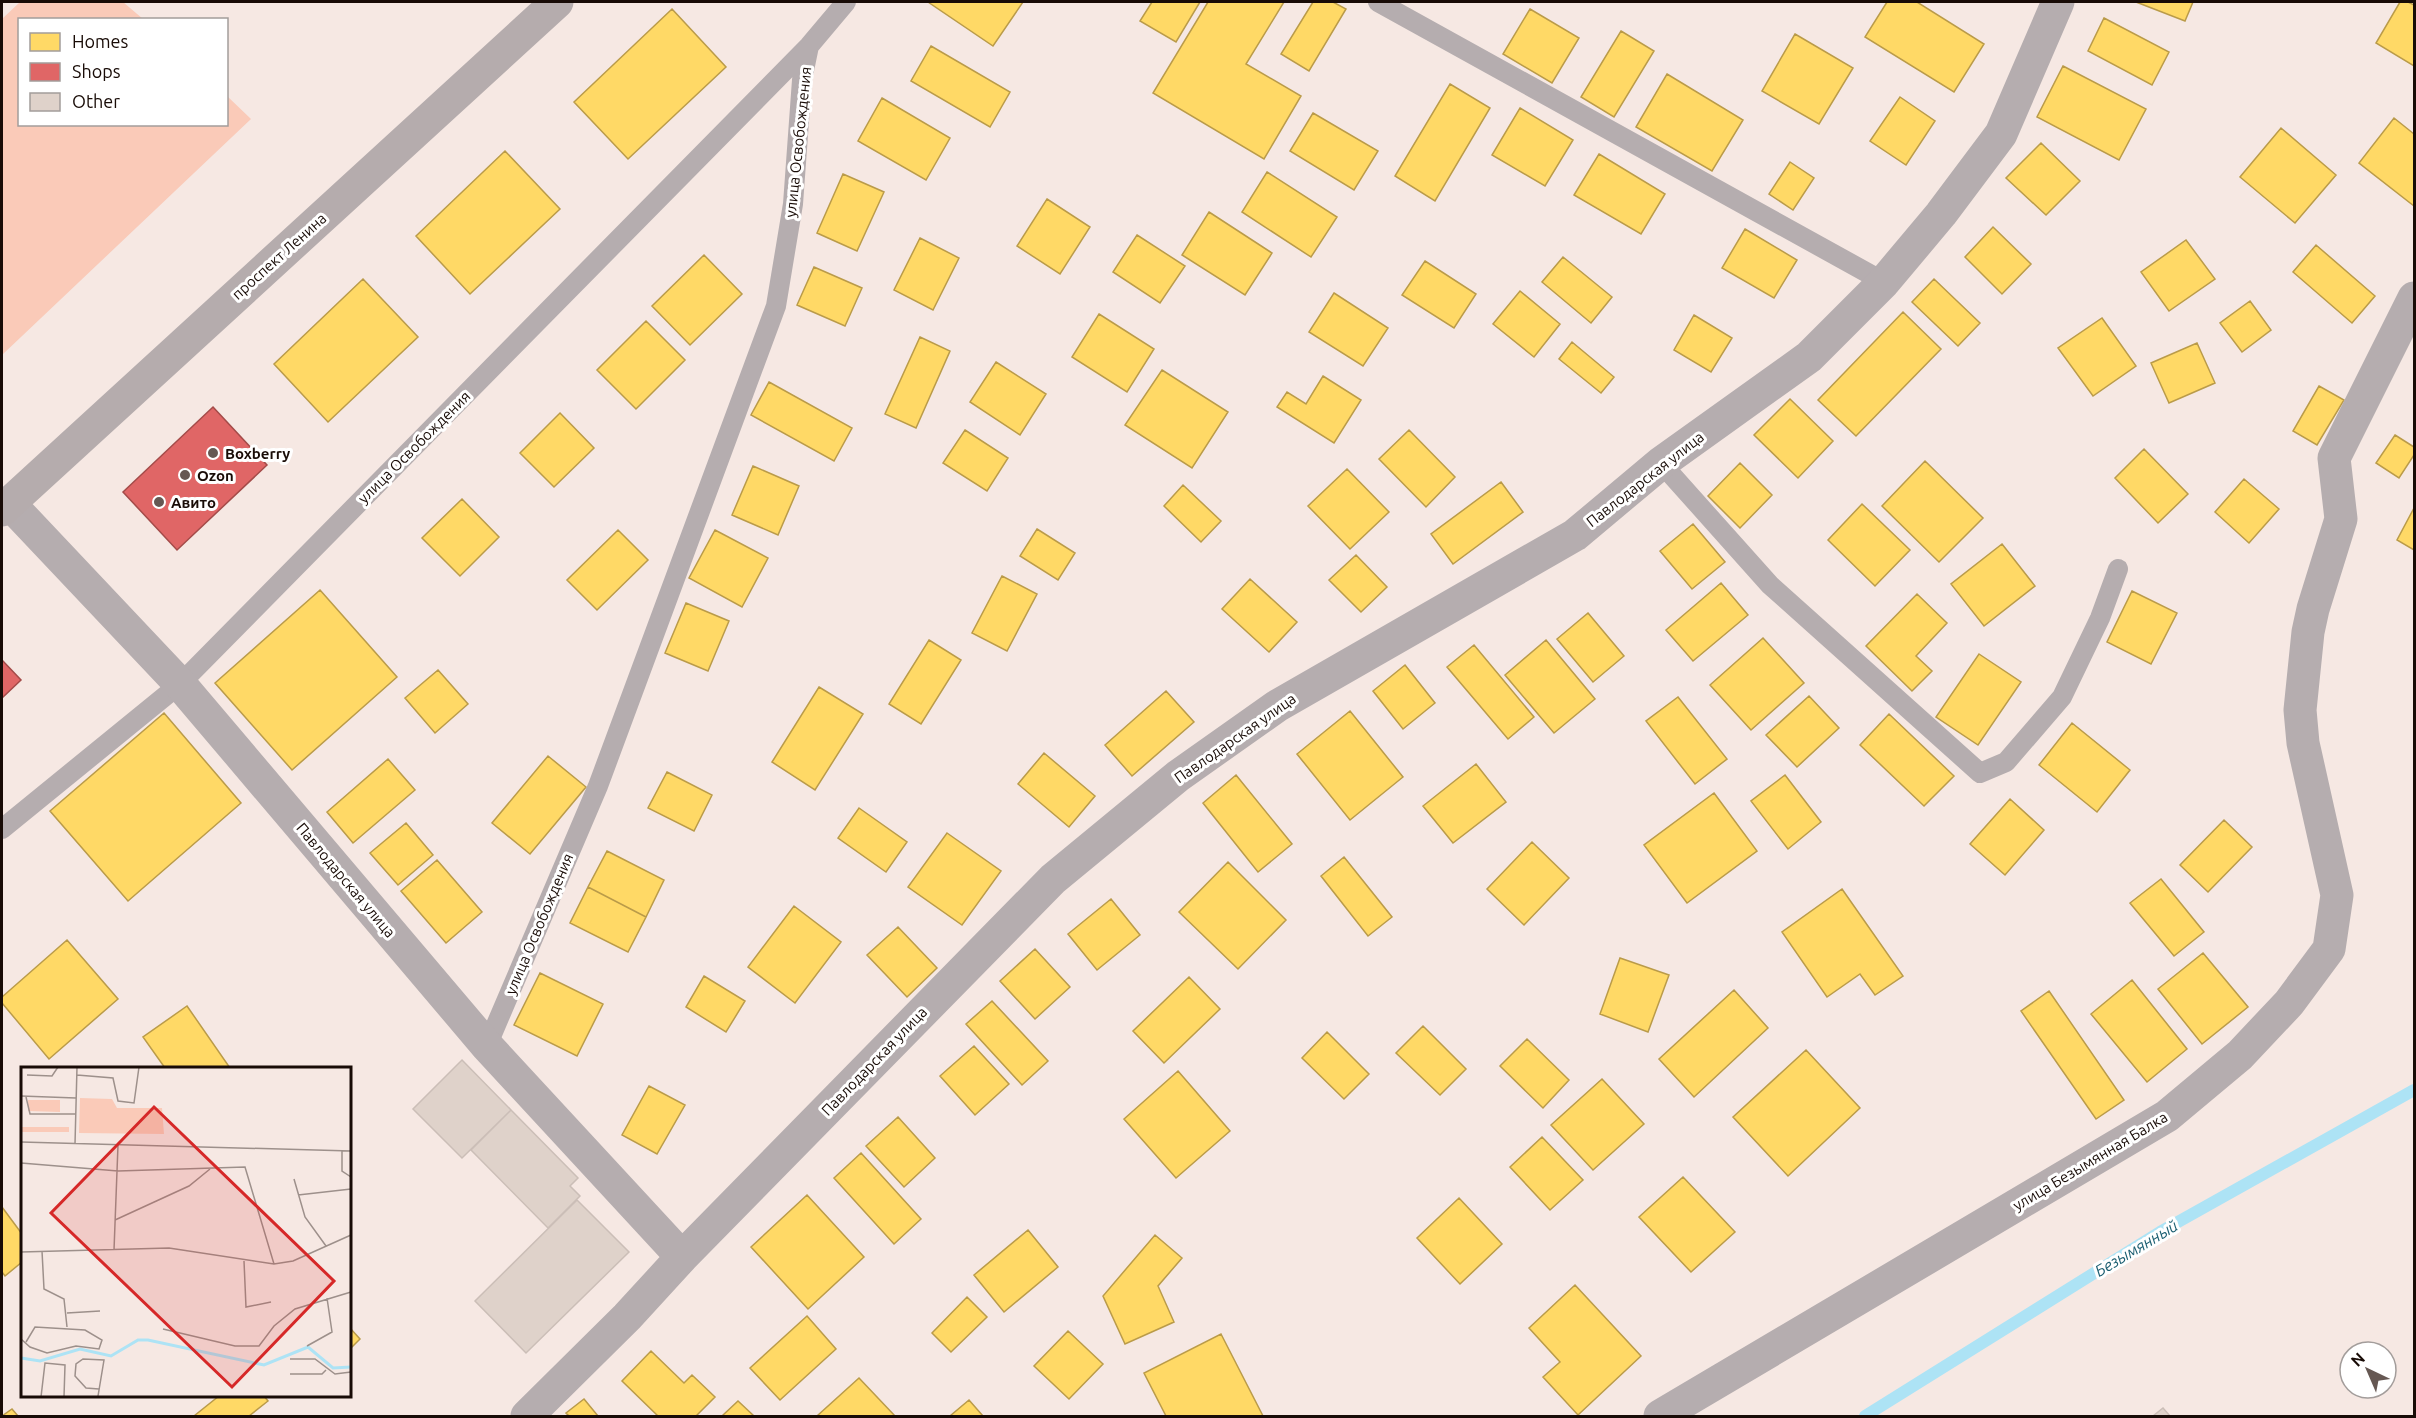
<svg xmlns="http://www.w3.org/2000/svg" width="2416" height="1418" font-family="Ubuntu,sans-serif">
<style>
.green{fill:#facab8}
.homes{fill:#ffd966;stroke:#ba9b49;stroke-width:1.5}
.shops{fill:#e06666;stroke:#a44b49;stroke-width:1.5}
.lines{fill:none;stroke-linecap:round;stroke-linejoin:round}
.stream{stroke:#ade3f5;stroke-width:12}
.building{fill:#dfd2ca;stroke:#cbbeb7;stroke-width:1.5}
.lane{stroke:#b5adaf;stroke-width:20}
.street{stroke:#b5adaf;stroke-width:33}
.secondary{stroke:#b5acad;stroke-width:33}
.poi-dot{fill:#665853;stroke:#fff;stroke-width:2}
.labels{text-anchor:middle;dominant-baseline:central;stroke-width:6;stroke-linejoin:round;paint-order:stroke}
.street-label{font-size:15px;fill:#180b06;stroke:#fff}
.poi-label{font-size:15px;font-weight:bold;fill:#180b06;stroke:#fff;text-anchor:start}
.water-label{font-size:16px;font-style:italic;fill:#1b5e71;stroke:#fff}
.inset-river{fill:none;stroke:#ade3f5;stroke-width:3}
.inset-road{fill:none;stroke:#9d908b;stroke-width:1.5}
.view{fill:#d62828;fill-opacity:0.15;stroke:#d62828;stroke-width:3}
.inset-edge{fill:none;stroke:#180b06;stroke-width:3}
</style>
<rect width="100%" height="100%" fill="#f6e8e3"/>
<path class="green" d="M20 2H123L143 19 20 20V124H226L227 96 251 119 2 355V19Z"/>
<path class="homes" d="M928 2H1023L993 46Z
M1152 2H1200L1176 42 1140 21Z
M1208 2H1284L1246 64 1301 96 1264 159 1153 93Z
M1313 2H1333L1346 9 1309 71 1281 54Z
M1887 2H1917L1984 44 1954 92 1865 37Z
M2136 2H2193L2185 21Z
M2400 2H2408L2414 5V66L2376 43Z
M672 9 726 67 628 159 574 102Z
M1530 9 1579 38 1552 83 1503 54Z
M2104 18 2169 52 2152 85 2088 51Z
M1621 31 1654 51 1614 117 1581 97Z
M1795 34 1853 68 1819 124 1762 91Z
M931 46 1010 92 990 127 911 81Z
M2063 66 2146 109 2119 160 2037 117Z
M1667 74 1743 120 1712 171 1636 127Z
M1450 84 1490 108 1435 201 1395 176Z
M1900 97 1935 121 1906 165 1870 141Z
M882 98 950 138 926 180 858 141Z
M1520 108 1573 140 1545 186 1492 155Z
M1313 113 1378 151 1354 190 1290 151Z
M2394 118 2414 134V206L2359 163Z
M2281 128 2336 175 2295 223 2240 177Z
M2041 143 2080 181 2046 215 2006 178Z
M505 151 560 209 470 294 416 236Z
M1599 154 1665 194 1641 234 1574 195Z
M1790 162 1814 178 1793 210 1769 194Z
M1267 172 1337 217 1311 257 1242 212Z
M843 174 884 192 857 251 817 233Z
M1047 199 1090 227 1060 274 1017 246Z
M1209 212 1272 253 1245 295 1182 255Z
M1993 227 2031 264 2002 294 1965 257Z
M1745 229 1797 260 1774 298 1722 268Z
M1137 235 1185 266 1160 303 1113 272Z
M920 238 959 258 933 310 894 290Z
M2186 240 2215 279 2169 311 2141 272Z
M2316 245 2375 296 2352 323 2293 272Z
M704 255 742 294 690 345 652 306Z
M1563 257 1612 297 1591 323 1542 282Z
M1425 261 1476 294 1454 328 1402 295Z
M814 267 862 288 845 326 797 305Z
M363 279 418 337 328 422 274 364Z
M1934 279 1980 323 1958 346 1912 302Z
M1520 291 1560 324 1534 357 1493 324Z
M1334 293 1388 328 1363 366 1309 332Z
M2250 301 2271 330 2242 352 2220 323Z
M1903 312 1941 349 1856 436 1818 400Z
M1099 314 1154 349 1127 392 1072 357Z
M1694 315 1732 338 1711 372 1674 350Z
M2102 318 2136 366 2093 396 2058 348Z
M646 321 685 360 636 409 597 370Z
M920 337 950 351 916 428 885 414Z
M1572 342 1614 377 1601 393 1559 359Z
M2197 343 2215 383 2169 403 2151 363Z
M996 362 1046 394 1020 435 970 402Z
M1162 370 1228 412 1192 468 1125 425Z
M1323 376 1361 400 1334 443 1277 407 1287 392 1306 404Z
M769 382 852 428 834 461 751 415Z
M2319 386 2344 400 2317 445 2293 431Z
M1790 399 1833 441 1798 478 1754 435Z
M560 413 594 448 554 487 520 453Z
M965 430 1008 458 987 491 943 463Z
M1409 430 1455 477 1426 507 1379 459Z
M2395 435 2414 447V455L2399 478 2376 463Z
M2144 449 2188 494 2158 523 2115 478Z
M1925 461 1983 518 1939 562 1882 506Z
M1740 463 1772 495 1740 528 1708 496Z
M753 466 799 486 778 535 732 515Z
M1347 469 1389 512 1350 549 1308 506Z
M2244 479 2279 509 2249 543 2215 512Z
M1501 482 1523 512 1453 564 1431 534Z
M1183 485 1221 521 1201 542 1164 506Z
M462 499 499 537 460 576 422 538Z
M1862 504 1910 550 1875 586 1828 540Z
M2414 508V550L2397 540Z
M1693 524 1725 562 1692 589 1660 551Z
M1037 529 1075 553 1058 580 1020 556Z
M618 530 648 560 597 610 567 580Z
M715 530 768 558 742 607 689 578Z
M2002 544 2035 586 1984 626 1951 584Z
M1356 555 1387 587 1361 612 1329 580Z
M1002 576 1037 594 1007 651 972 633Z
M1250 579 1297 622 1269 652 1222 609Z
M1721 583 1748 615 1693 661 1666 630Z
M320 590 397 677 292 770 215 683Z
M2132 591 2177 613 2151 664 2107 642Z
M1917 594 1947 623 1916 656 1932 671 1912 691 1866 646Z
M686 603 729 621 708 671 665 653Z
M1588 613 1624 656 1593 682 1557 639Z
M1763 638 1804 683 1751 730 1710 685Z
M929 640 961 660 921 724 889 704Z
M1546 640 1595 699 1554 733 1505 675Z
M1474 645 1534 717 1508 739 1447 667Z
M1979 654 2021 682 1978 745 1936 717Z
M1405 665 1435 703 1403 729 1373 691Z
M438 670 468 704 435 733 405 698Z
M819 687 863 714 815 790 772 762Z
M1166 691 1194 722 1132 776 1105 745Z
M1809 696 1839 728 1797 767 1766 735Z
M1678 697 1727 759 1695 784 1646 721Z
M1350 711 1403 777 1350 820 1297 754Z
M164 713 241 803 128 901 50 811Z
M1889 714 1954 776 1924 806 1860 745Z
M2072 723 2130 770 2097 812 2039 765Z
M1044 753 1095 796 1069 827 1018 784Z
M548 756 586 787 530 854 492 823Z
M388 759 415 790 353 843 327 812Z
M1476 764 1506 802 1453 843 1423 806Z
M667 772 712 795 694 831 648 808Z
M1236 775 1292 844 1258 872 1203 803Z
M1785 775 1821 822 1788 849 1751 801Z
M1714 793 1757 851 1687 903 1644 845Z
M2010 799 2044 830 2005 875 1970 844Z
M859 808 907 842 886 872 838 838Z
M2224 820 2252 847 2208 892 2180 865Z
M406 823 433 855 398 885 370 853Z
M947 833 1001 871 962 925 908 887Z
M1532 842 1569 878 1524 925 1487 889Z
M607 851 664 880 646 917 588 887Z
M1344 857 1392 917 1368 936 1321 876Z
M437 860 482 912 446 943 401 891Z
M1228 862 1286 920 1238 969 1179 912Z
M2161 879 2204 932 2174 956 2130 903Z
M588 887 646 917 628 952 570 923Z
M1842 889 1903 976 1875 995 1860 974 1827 997 1782 932Z
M1111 899 1140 935 1097 970 1068 934Z
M794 906 841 942 795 1003 748 967Z
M898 927 937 968 907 997 867 955Z
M67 940 118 999 49 1059 2 1003V997Z
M1035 949 1070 987 1035 1019 1000 981Z
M2203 953 2248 1007 2202 1044 2158 989Z
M1620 958 1669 975 1648 1032 1600 1014Z
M540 973 603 1004 577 1056 514 1025Z
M704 976 745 1001 726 1032 686 1007Z
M1189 977 1220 1009 1164 1063 1133 1031Z
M2132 980 2187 1049 2147 1082 2091 1014Z
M1734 990 1768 1028 1694 1097 1659 1059Z
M2049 991 2124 1100 2096 1119 2021 1011Z
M992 1001 1048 1061 1022 1085 966 1024Z
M187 1006 230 1068H165L143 1037Z
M1423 1026 1466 1069 1440 1095 1396 1053Z
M1327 1032 1369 1074 1344 1099 1302 1058Z
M1527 1039 1569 1080 1543 1108 1500 1066Z
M974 1046 1009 1084 975 1115 940 1076Z
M1806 1050 1860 1108 1788 1176 1733 1117Z
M1178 1071 1230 1131 1176 1178 1124 1119Z
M1602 1079 1644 1124 1593 1170 1551 1125Z
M649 1086 685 1105 657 1154 622 1135Z
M898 1117 935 1158 904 1187 866 1146Z
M1542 1137 1583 1180 1550 1210 1510 1167Z
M861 1153 921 1219 894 1244 834 1178Z
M1683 1177 1735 1232 1691 1272 1639 1217Z
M807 1195 864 1257 808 1309 751 1247Z
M1459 1198 1502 1244 1460 1284 1417 1238Z
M2 1207 22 1234V1262L5 1276 2 1272Z
M1028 1230 1058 1267 1004 1312 974 1275Z
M1155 1235 1182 1258 1158 1286 1174 1322 1125 1344 1103 1296Z
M1575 1285 1641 1356 1578 1415 1543 1377 1560 1362 1529 1328Z
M967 1297 987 1317 951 1352 932 1333Z
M807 1316 836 1349 780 1400 750 1368Z
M350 1328 360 1339 350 1349Z
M1068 1331 1103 1364 1069 1399 1034 1366Z
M1221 1334 1263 1416H1166L1144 1373Z
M651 1351 684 1383 692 1375 715 1397 696 1416H658L622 1381Z
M859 1378 895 1416H817Z
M219 1396H264L268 1401 249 1416H194Z
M584 1399 598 1416H569L566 1413Z
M969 1400 983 1416H950Z
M738 1401 754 1416H722Z
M12 1409 18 1416H2Z"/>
<path class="shops" d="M213 407 267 465 177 550 123 492Z
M2 660 21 680 2 698Z"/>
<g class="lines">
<path class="stream" d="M1865 1416 2160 1232 2414 1090"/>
</g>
<path class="building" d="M462 1060 511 1110 462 1158 413 1109Z
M511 1110 578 1178 570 1186 580 1196 548 1228 471 1150Z
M577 1200 629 1252 526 1353 475 1301Z
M2163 1408 2170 1416H2153Z"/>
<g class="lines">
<path class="lane" d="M1378 2 1884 282
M1661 463 1770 585 1980 773 2006 762 2062 697 2100 618 2118 569
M2 829 180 684 809 46 846 2
M487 1046 598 786 776 306 793 204 802 80 809 46"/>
<path class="street" d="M9 503 180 684 487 1046 682 1257
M527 1416 627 1317 682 1257 1053 879 1178 776 1277 706 1575 535 1661 463 1809 357 1884 282 1941 214 2001 134 2058 2
M1660 1416 2167 1116 2240 1055 2289 1003 2329 949 2337 895 2303 743 2300 710 2308 632 2313 609 2341 519 2334 458 2414 298"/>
<path class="secondary" d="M2 510 557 2"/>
</g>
<g class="poi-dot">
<circle cx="213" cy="453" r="6"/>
<circle cx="185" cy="475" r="6"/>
<circle cx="159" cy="502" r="6"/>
</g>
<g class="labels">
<g class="street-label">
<text transform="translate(798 142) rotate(-84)">улица Освобождения</text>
<text transform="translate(279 256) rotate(-42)">проспект Ленина</text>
<text transform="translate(414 447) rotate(-45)">улица Освобождения</text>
<text transform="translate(1645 479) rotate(-38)">Павлодарская улица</text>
<text transform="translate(1235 738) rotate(-35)">Павлодарская улица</text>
<text transform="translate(346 880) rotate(50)">Павлодарская улица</text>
<text transform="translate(539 924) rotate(-67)">улица Освобождения</text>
<text transform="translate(874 1061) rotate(-46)">Павлодарская улица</text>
<text transform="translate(2090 1161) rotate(-31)">улица Безымянная Балка</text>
</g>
<g class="poi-label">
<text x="225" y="453">Boxberry</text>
<text x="197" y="475">Ozon</text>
<text x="171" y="502">Авито</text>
</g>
<g class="water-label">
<text transform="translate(2136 1248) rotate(-31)">Безымянный</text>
</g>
</g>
<g transform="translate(21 1067)">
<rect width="330" height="330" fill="#f6e8e3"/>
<path d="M59 31 91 32 96 41H141L143 67 58 66ZM7 33H39V45L7 44ZM0 60H48V65H0Z" fill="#facab8"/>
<path class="inset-river" d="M0 291 19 294 59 282 90 289 117 273H127L243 298 287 280 312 301 330 300"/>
<path class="inset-road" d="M6 8 31 9 37 0M56 8 92 11 97 34 113 36 118 0M0 29 55 31M5 30 9 47H55M0 75 330 84M54 77 56 0M321 84V104L330 110M0 96 97 104 224 100 253 197M273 112 284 150 305 179M277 128 330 122M94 153 168 119 189 102M93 183 97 78M21 184 23 222 43 232 46 260M0 185 148 181 253 197 272 194 330 168M223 194 225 240 250 235M46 246 79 244M142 262 214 279H238L253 259 274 242 330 225M0 272 9 280 26 286 55 279 78 282 81 273 64 263 14 260 5 275M286 279 311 265 306 231M269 292H294L314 307 330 305M269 307H301L305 303M77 329 83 293 62 292 55 297 54 309 65 321 78 322M20 330 24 296 44 298 43 330"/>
<path class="view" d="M133 40 313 214 211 320 30 146Z"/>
<rect width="330" height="330" class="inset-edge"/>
</g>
<rect width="2416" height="1418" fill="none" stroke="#180b06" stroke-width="6"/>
<rect x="18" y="18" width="210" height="108" fill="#ffffff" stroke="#a39d9b" stroke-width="1.5"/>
<rect x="30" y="33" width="30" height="18" fill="#ffd966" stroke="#a39d9b" stroke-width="1.5"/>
<text x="72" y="48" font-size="18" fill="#180b06">Homes</text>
<rect x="30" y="63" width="30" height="18" fill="#e06666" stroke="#a39d9b" stroke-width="1.5"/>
<text x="72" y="78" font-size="18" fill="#180b06">Shops</text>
<rect x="30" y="93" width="30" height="18" fill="#dfd2ca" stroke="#a39d9b" stroke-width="1.5"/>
<text x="72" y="108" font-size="18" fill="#180b06">Other</text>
<g transform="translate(2368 1370) rotate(316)"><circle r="28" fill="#ffffff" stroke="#a39d9b" stroke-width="1.5"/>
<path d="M0-4.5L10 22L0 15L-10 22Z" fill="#665853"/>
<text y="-9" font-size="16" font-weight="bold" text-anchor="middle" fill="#180b06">N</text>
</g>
</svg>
